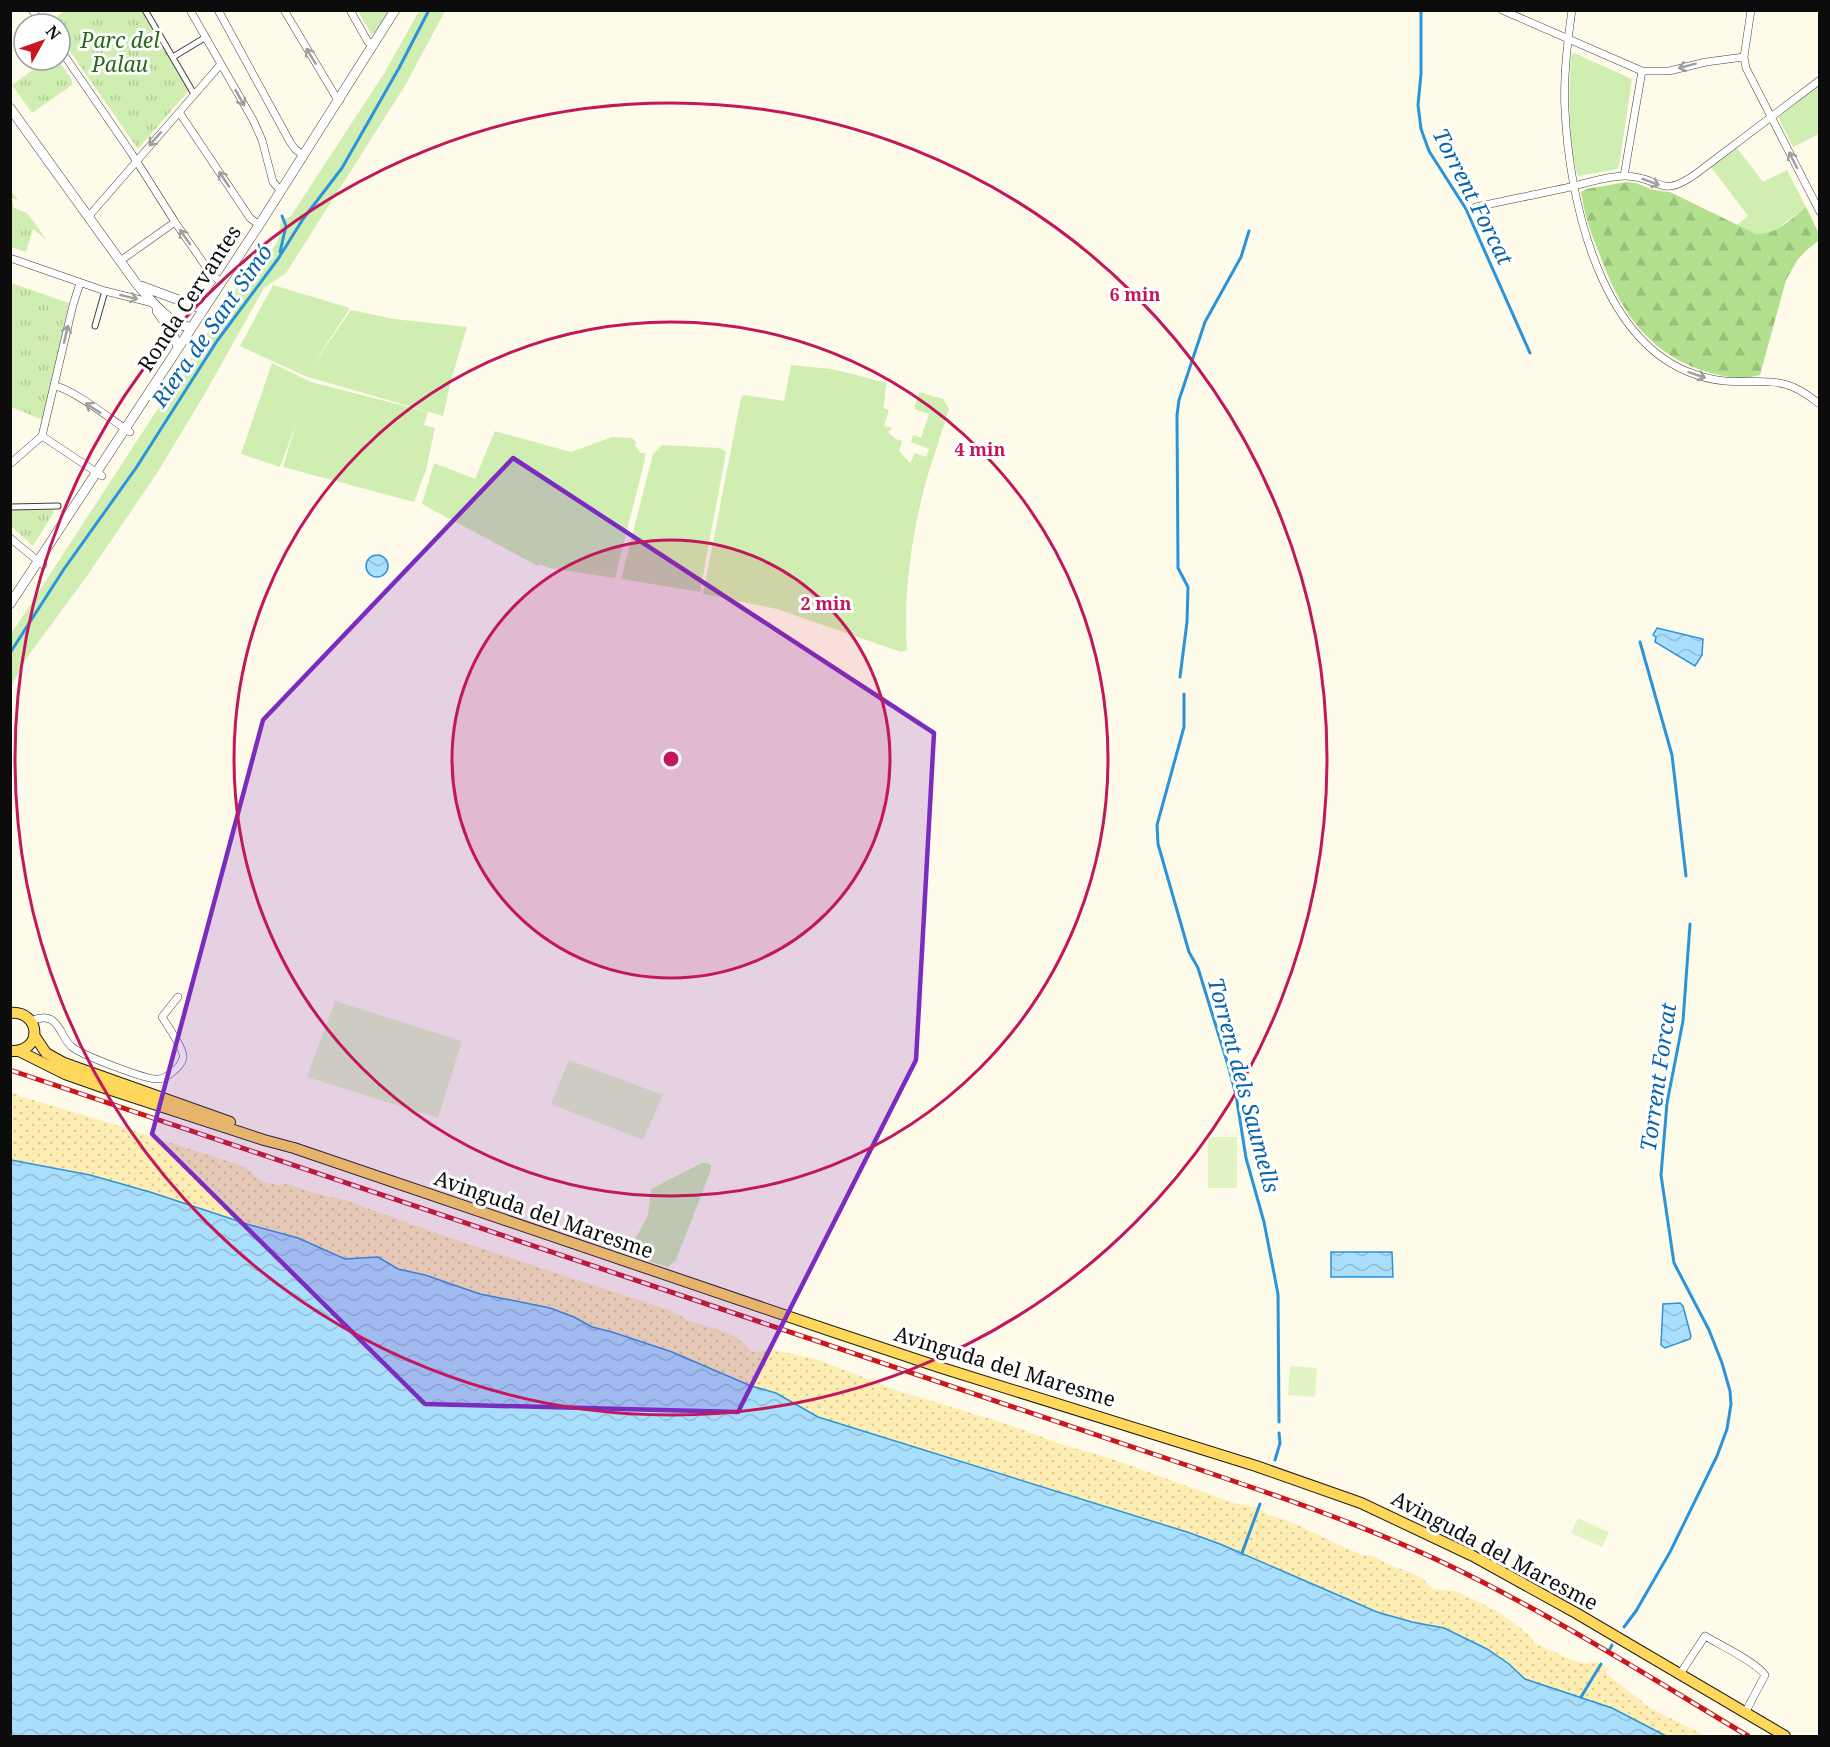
<svg xmlns="http://www.w3.org/2000/svg" width="1830" height="1747" font-family="'Noto Serif',serif">
<style>
.grass{fill:#d0eeb1}
.forest{fill:url(#forest-firs)}
.sand{fill:url(#sand-dots)}
.park{fill:url(#park-tufts)}
.pitch{fill:#e3f4c4}
.water{fill:url(#water-waves);stroke:#2994dc;stroke-width:1.5}
.lines{fill:none;stroke-linecap:round;stroke-linejoin:round}
.stream{stroke:#2994dc;stroke-width:3}
.pedestrian-casing{stroke:#3f3f3f;stroke-width:7}
.minor-casing{stroke:#3f3f3f;stroke-width:8}
.tertiary-casing{stroke:#3f3f3f;stroke-width:10}
.primary-casing{stroke:#1d1d1d;stroke-width:12}
.pedestrian{stroke:#fff;stroke-width:5}
.minor{stroke:#fff;stroke-width:7}
.tertiary{stroke:#fff;stroke-width:9}
.primary{stroke:#ffd75b;stroke-width:10}
.rail-casing{stroke:#cb161e;stroke-width:5}
.rail{stroke:#fff;stroke-width:3;stroke-dasharray:9;stroke-linecap:butt}
.oneway{stroke:#9e9e9e}
.marked{fill:#7b2cbf;fill-opacity:0.2;stroke:#7b2cbf;stroke-width:4.5;stroke-linejoin:round}
.ring{fill:none;stroke:#c2185b;stroke-width:3}
.labels{text-anchor:middle;dominant-baseline:central;stroke-width:6;stroke-linejoin:round;paint-order:stroke}
.park-label{font-size:21px;font-style:italic;fill:#276a16;stroke:#fff}
.street-label{font-size:21px;fill:#0c0c0c;stroke:#fff}
.water-label{font-size:22px;font-style:italic;fill:#0964ab;stroke:#fff}
.centre{fill:#c2185b;stroke:#fff;stroke-width:3}
.ring-label{font-size:18px;text-anchor:middle;font-weight:bold;fill:#c2185b;stroke:#fff;stroke-width:6;stroke-linejoin:round;paint-order:stroke}
</style>
<defs>
<pattern id="forest-firs" width="22" height="20" patternUnits="userSpaceOnUse" patternTransform="scale(1.5)"><rect width="22" height="20" fill="#b3e08e"/><path d="M5 1l3.5 6h-7zM16 11l3.5 6h-7z" fill="#99bf79"/></pattern>
<pattern id="sand-dots" width="8" height="8" patternUnits="userSpaceOnUse" patternTransform="scale(1.5)"><rect width="8" height="8" fill="#ffeeb3"/><path d="M2 2h.1M6 6h.1" fill="none" stroke="#d9cb99" stroke-width="1.8" stroke-linecap="round"/></pattern>
<pattern id="park-tufts" width="24" height="20" patternUnits="userSpaceOnUse" patternTransform="scale(1.5)"><rect width="24" height="20" fill="#d0eeb1"/><path d="M3 7l-1-3M5 7V3M7 7l1-3M15 17l-1-3M17 17v-4M19 17l1-3" fill="none" stroke="#b1cb97"/></pattern>
<pattern id="water-waves" width="16" height="10" patternUnits="userSpaceOnUse" patternTransform="scale(1.5)"><rect width="16" height="10" fill="#aadefd"/><path d="M0 5q4-4 8 0t8 0" fill="none" stroke="#91bdd8"/></pattern>
</defs>
<rect width="100%" height="100%" fill="#fffbeb"/>
<path class="grass" d="M419 11H445L406 84 286 273 264 288 203 397 157 473 87 576 26 659 11 687V634L236 289 247 272 253 277 278 241 281 221 291 216 385 72Z
M1574 53 1632 79 1619 166 1617 169 1579 176 1577 174C1568 142 1569 90 1571 56Z
M1819 85V134L1793 147 1778 117Z
M1737 148 1763 182 1787 170 1806 207 1774 231 1766 234H1756L1737 225 1748 216 1711 167Z
M273 285 350 308 311 368 351 310 394 319 467 327 452 377 443 416 305 376 240 346Z
M272 363 311 382 428 412 424 425 435 428 426 470 414 502 283 467 296 424 280 467 241 454Z
M791 365 832 369 887 383C884 392 886 399 883 408L889 410 884 426 892 428 888 432 896 439 902 441 899 451 910 463 915 453 926 457 929 449 911 442 913 435 921 438 929 414 914 409 919 392 943 399 949 409C941 436 931 462 924 489 911 539 903 599 907 650L901 652 777 609 703 594 741 398 744 395 784 401Z
M495 431 571 452 612 437 632 438 636 442 635 445 640 453H645V459L615 578 549 568 539 564 538 566 422 504 434 463 475 479Z
M662 445 720 448 726 452 700 592 621 579 653 454Z
M702 1163H707L711 1165V1170L676 1260 668 1267 627 1254 648 1215 651 1189Z"/>
<path class="forest" d="M1627 182 1636 183 1653 190 1670 192 1756 234C1776 235 1791 219 1806 207L1819 234V240L1808 249 1798 259 1786 280 1760 375C1754 376 1747 378 1742 378 1728 378 1714 374 1701 370 1645 351 1618 306 1599 253 1591 234 1584 213 1581 192L1586 189Z"/>
<path class="sand" d="M10 1091 20 1096 116 1125 239 1165 248 1170 262 1182 278 1185 288 1184 307 1191 347 1201 456 1240 672 1311 687 1320 731 1334 740 1340 750 1351 759 1352 770 1349 816 1359 899 1391 1010 1425 1060 1444 1109 1458 1234 1503 1259 1508 1267 1514 1294 1523 1337 1544 1362 1555 1373 1556 1387 1564 1412 1573 1422 1578 1432 1589 1455 1591 1497 1611 1519 1627 1530 1636 1534 1643 1572 1660 1589 1664 1596 1662 1608 1668 1606 1672 1608 1675 1650 1708 1706 1736H1666L1612 1708 1525 1679 1509 1664 1487 1649 1462 1636 1427 1624 1413 1622 1377 1612 1220 1544 1187 1532 818 1417 776 1393 751 1386 672 1352 612 1332 592 1327 574 1317 550 1308 480 1294 425 1275 398 1269 378 1257 345 1259 298 1238 250 1225 150 1192 90 1175 11 1160Z"/>
<path class="park" d="M65 11H143L190 89 138 149 60 37V24H51L49 22Z
M358 11H389L376 33 371 34Z
M46 60H58L72 80V85L32 113 12 85Z
M10 190 18 200 11 198 14 208 27 213 47 240 33 229 26 252 11 247Z
M11 283 69 303 43 420 11 407Z
M10 509H51L54 512 33 546 11 526Z"/>
<path class="pitch" d="M335 1001 462 1041 438 1118 307 1077Z
M569 1060 663 1095 643 1140 551 1104Z
M1208 1137H1237V1188H1208Z
M1290 1366 1317 1368 1315 1397 1288 1395Z
M1578 1518 1609 1532 1602 1547 1571 1533Z"/>
<path class="water" d="M366 566a11 11 0 1 1 22 0a11 11 0 1 1-22 0Z
M1657 628 1703 639 1702 655 1695 666 1655 642 1656 637 1653 635Z
M11 1160 90 1175 150 1192 250 1225 298 1238 345 1259 378 1257 398 1269 425 1275 480 1294 550 1308 574 1317 592 1327 612 1332 672 1352 751 1386 776 1393 818 1417 1187 1532 1220 1544 1377 1612 1412 1622 1444 1628 1487 1649 1509 1664 1525 1679 1612 1708 1666 1736H11Z
M1331 1252H1392L1393 1277H1331Z
M1680 1303 1683 1306 1691 1336 1690 1339 1665 1348 1661 1345 1663 1304Z"/>
<g class="lines">
<path class="stream" d="M1421 10V74L1418 105 1421 129 1429 151 1466 209 1530 353
M280 252 286 226 282 216
M1640 642 1672 755 1686 876
M10 653 64 569 136 468 217 341 278 259 303 219 342 168 399 68 429 10
M1180 677 1187 622 1188 587 1178 568 1177 415 1179 400 1205 322 1241 257 1249 231
M1184 694V727L1157 825 1158 844 1189 952 1198 968 1228 1065 1236 1095 1246 1158 1264 1222 1278 1294 1279 1422
M1275 1460 1280 1443 1279 1433
M1242 1553 1260 1504
M1624 1627 1636 1611 1670 1552 1717 1456 1727 1429 1731 1404 1730 1391 1722 1363 1709 1330 1674 1263 1661 1175 1667 1103 1683 1021 1690 924
M1610 1649 1612 1645
M1581 1697 1601 1664"/>
<defs>
<path id="pedestrian" d="M145 10 194 94
M173 57 206 37
M95 326 105 291
M10 507 58 506"/>
<path id="minor" d="M32 10 42 24
M190 10 253 120 262 140 273 182 280 190
M218 10 290 142 295 149 303 155
M284 10 336 97 340 100
M350 10 368 42 373 44
M1502 10 1642 71H1669L1706 62 1744 57
M1572 10C1567 44 1563 77 1565 110 1569 197 1598 333 1686 371 1698 376 1712 380 1725 381 1748 383 1771 378 1793 387 1803 391 1811 398 1820 404
M1751 10 1744 57 1746 68 1820 212
M60 49 132 154 175 222 211 274 221 282
M179 112 250 218 259 225
M1624 176 1642 71
M1476 207C1507 200 1539 194 1570 187 1588 183 1606 176 1625 176 1661 176 1659 201 1697 173L1820 80
M89 216 221 64
M10 258 105 291 153 303
M120 261 175 222
M55 386C73 389 113 421 130 432
M42 436 102 476
M10 464 42 436 73 305 80 283
M10 538 43 565
M31 1021C38 1018 47 1016 53 1021 62 1028 63 1040 72 1047 82 1055 148 1081 159 1079 167 1078 181 1067 183 1058 185 1050 167 1025 162 1017L178 997
M1680 1674 1705 1636C1720 1645 1756 1662 1765 1675L1745 1713"/>
<path id="tertiary" d="M10 108 136 283C148 297 173 329 192 327
M141 286 203 309
M157 311 173 334 178 347
M10 604 263 219 395 10"/>
<path id="primary" d="M10 1013C41 1010 44 1053 10 1051
M34 1035 46 1053 64 1063 230 1122
M19 1051 65 1074 102 1087 264 1140 294 1148 831 1331 942 1368 1256 1466 1361 1503 1473 1556 1576 1613 1785 1736"/>
</defs>
<use href="#pedestrian" class="pedestrian-casing"/>
<use href="#minor" class="minor-casing"/>
<use href="#tertiary" class="tertiary-casing"/>
<use href="#primary" class="primary-casing"/>
<use href="#pedestrian" class="pedestrian"/>
<use href="#minor" class="minor"/>
<use href="#tertiary" class="tertiary"/>
<use href="#primary" class="primary"/>
<defs>
<path id="rail" d="M10 1070 1189 1466C1275 1495 1361 1524 1444 1563 1549 1613 1648 1676 1748 1736"/>
</defs>
<use href="#rail" class="rail-casing"/>
<use href="#rail" class="rail"/>
</g>
<defs><path id="oneway-shaft" d="M-6 0H5M1.5-3L5.5 0L1.5 3" fill="none" stroke-width="1.6" stroke-linecap="round" stroke-linejoin="round" transform="scale(1.5)"/></defs>
<g class="oneway">
<use href="#oneway-shaft" transform="translate(311 56) rotate(-121)"/>
<use href="#oneway-shaft" transform="translate(1687 66) rotate(165)"/>
<use href="#oneway-shaft" transform="translate(240 98) rotate(61)"/>
<use href="#oneway-shaft" transform="translate(155 139) rotate(131)"/>
<use href="#oneway-shaft" transform="translate(1793 160) rotate(-117)"/>
<use href="#oneway-shaft" transform="translate(224 179) rotate(-124)"/>
<use href="#oneway-shaft" transform="translate(1651 182) rotate(20)"/>
<use href="#oneway-shaft" transform="translate(185 237) rotate(-125)"/>
<use href="#oneway-shaft" transform="translate(129 297) rotate(14)"/>
<use href="#oneway-shaft" transform="translate(66 334) rotate(-77)"/>
<use href="#oneway-shaft" transform="translate(1697 375) rotate(19)"/>
<use href="#oneway-shaft" transform="translate(93 408) rotate(-147)"/>
</g>
<path class="marked" d="M513 458 934 733 916 1060 738 1412 425 1404 152 1134 263 720Z"/>
<circle cx="671" cy="759" r="219" fill="#c2185b" fill-opacity=".12"/>
<g class="ring">
<circle cx="671" cy="759" r="219"/>
<circle cx="671" cy="759" r="437"/>
<circle cx="671" cy="759" r="656"/>
</g>
<g class="labels">
<g class="park-label">
<text x="120" y="40">Parc del<tspan x="120" dy="24">Palau</tspan></text>
</g>
<g class="street-label">
<text transform="translate(189 298) rotate(-57)">Ronda Cervantes</text>
<text transform="translate(544 1214) rotate(19)">Avinguda del Maresme</text>
<text transform="translate(1005 1366) rotate(17)">Avinguda del Maresme</text>
<text transform="translate(1495 1550) rotate(28)">Avinguda del Maresme</text>
</g>
<g class="water-label">
<text transform="translate(1474 196) rotate(63)">Torrent Forcat</text>
<text transform="translate(211 325) rotate(-55)">Riera de Sant Simó</text>
<text transform="translate(1657 1077) rotate(-82)">Torrent Forcat</text>
<text transform="translate(1245 1085) rotate(75)">Torrent dels Saumells</text>
</g>
</g>
<circle cx="671" cy="759" r="9" class="centre"/>
<g class="ring-label">
<text x="1135" y="301">6 min</text>
<text x="980" y="456">4 min</text>
<text x="826" y="610">2 min</text>
</g>
<rect width="1830" height="1747" fill="none" stroke="#0c0c0c" stroke-width="24"/>
<g transform="translate(42 42) rotate(50)"><circle r="28" fill="#ffffff" stroke="#9e9e9e" stroke-width="1.5"/>
<path d="M0-4.5L10 22L0 15L-10 22Z" fill="#cb161e"/>
<text y="-9" font-size="16" font-weight="bold" text-anchor="middle" fill="#0c0c0c">N</text>
</g>
</svg>
